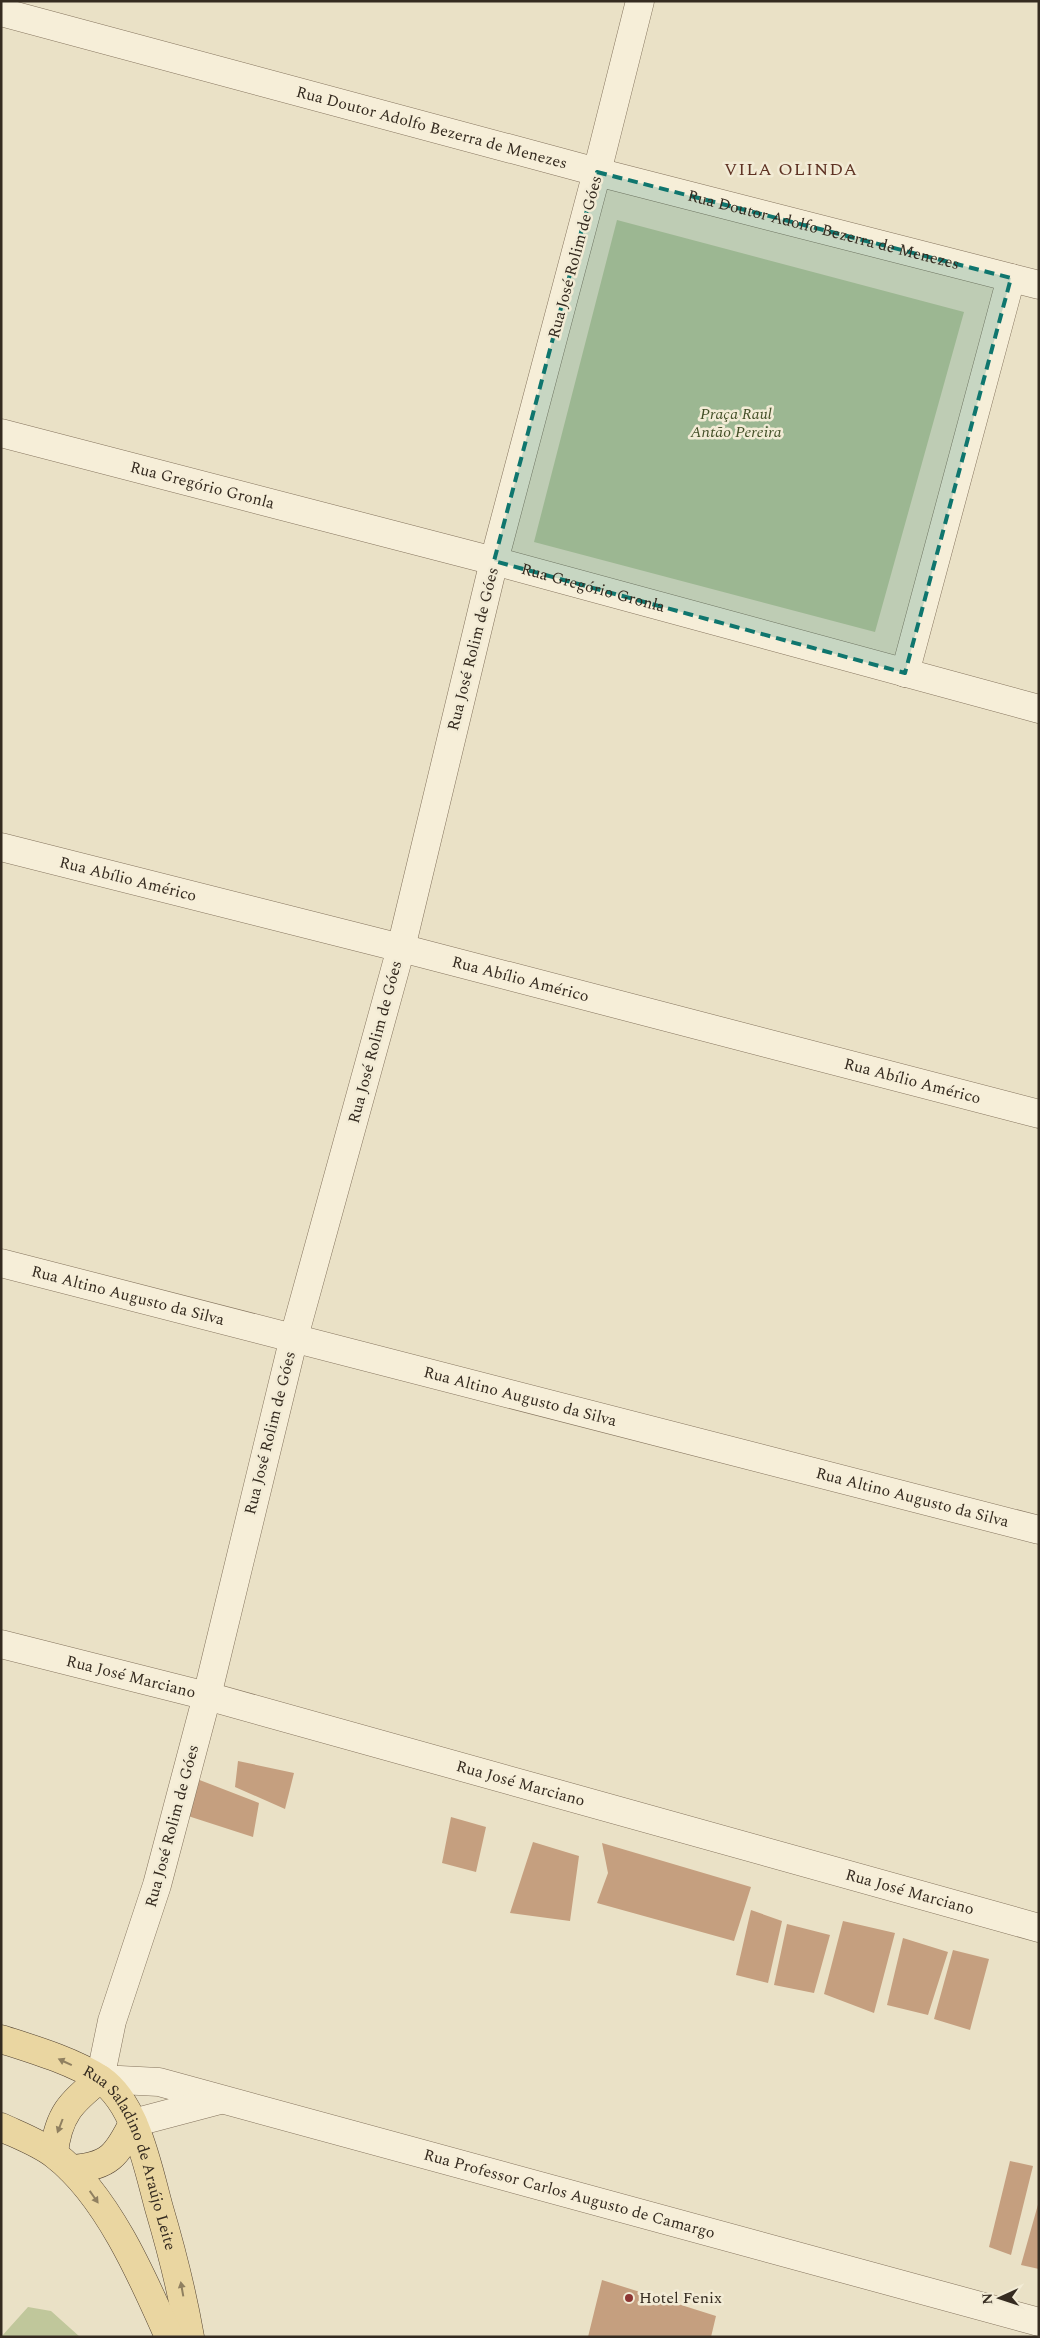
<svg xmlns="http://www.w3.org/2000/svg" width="1040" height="2338" font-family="Spectral,serif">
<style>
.green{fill:#c0c79b}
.building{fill:#c59f7f}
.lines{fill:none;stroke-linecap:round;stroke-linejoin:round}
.street-casing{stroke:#84735d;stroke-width:29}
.primary-casing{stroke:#524231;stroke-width:29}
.street{stroke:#f6eed8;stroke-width:28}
.primary{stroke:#ead6a1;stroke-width:28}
.oneway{fill:#908060}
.marked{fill:#0f766e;fill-opacity:0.2;stroke:#0f766e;stroke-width:4;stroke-dasharray:10 6;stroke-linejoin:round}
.poi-dot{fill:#8d3633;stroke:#f2ebd5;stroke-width:2}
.labels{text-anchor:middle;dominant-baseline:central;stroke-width:5;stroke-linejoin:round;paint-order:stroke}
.street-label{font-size:16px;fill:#352b20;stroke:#f2ebd5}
.park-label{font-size:16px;font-style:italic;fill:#445028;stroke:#f2ebd5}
.poi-label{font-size:16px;fill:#352b20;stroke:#f2ebd5;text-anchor:start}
.neighbourhood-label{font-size:18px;letter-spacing:1px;fill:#5e3223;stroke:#f2ebd5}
</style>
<rect width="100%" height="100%" fill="#eae1c6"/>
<path class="green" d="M617 220 964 312 875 632 534 542Z
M28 2307 51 2311 80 2337H1Z"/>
<path class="building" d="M238 1761 294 1773 285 1809 235 1787Z
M197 1779 259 1803 253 1837 188 1816Z
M451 1817 486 1827 476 1872 442 1863Z
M533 1842 579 1856 570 1921 510 1913Z
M602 1843 751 1887 734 1941 597 1903 608 1873Z
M751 1910 782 1921 768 1983 736 1975Z
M843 1921 895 1933 874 2013 824 1994Z
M787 1924 830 1935 814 1993 774 1985Z
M903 1938 948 1952 928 2015 887 2005Z
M953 1950 989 1959 970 2030 934 2019Z
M1010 2161 1033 2166 1011 2255 989 2247Z
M1039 2201V2269L1021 2265Z
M602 2280 716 2316 711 2337H588Z"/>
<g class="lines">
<defs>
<g id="street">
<path id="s1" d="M640 1 597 172 494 561 401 948 294 1337 207 1696 157 1885 112 2021 100 2079 159 2082 1039 2322"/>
<path id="s2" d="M1 12 597 172 1039 285"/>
<path id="s3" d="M1 433 494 561 1039 709"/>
<path d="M905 673 1011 278"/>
<path id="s4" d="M1 847 401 948 1039 1114"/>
<path id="s5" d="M1 1263 1039 1530"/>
<path id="s6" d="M1 1644 207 1696 1039 1928"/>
<path d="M133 2123 220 2100"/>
</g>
<g id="primary">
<path id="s7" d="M1 2039C32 2049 73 2061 100 2079 136 2103 148 2168 159 2208 172 2252 182 2291 190 2337"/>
<path d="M1 2127C18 2135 40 2143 55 2155 107 2195 143 2278 169 2337"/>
<path d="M54 2153C58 2115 71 2102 100 2079"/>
<path d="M71 2169C109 2167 117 2155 133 2123"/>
</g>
</defs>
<use href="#street" class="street-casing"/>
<use href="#primary" class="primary-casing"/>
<use href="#street" class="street"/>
<use href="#primary" class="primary"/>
</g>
<defs><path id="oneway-solid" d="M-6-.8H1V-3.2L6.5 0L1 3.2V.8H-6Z" transform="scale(1.25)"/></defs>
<g class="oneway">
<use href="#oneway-solid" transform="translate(65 2062) rotate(-155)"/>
<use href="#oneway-solid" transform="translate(60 2126) rotate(111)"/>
<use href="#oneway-solid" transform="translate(94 2197) rotate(55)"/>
<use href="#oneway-solid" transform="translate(182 2289) rotate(-100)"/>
</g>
<path class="marked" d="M597 172 1011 278 905 673 494 561Z"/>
<circle class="poi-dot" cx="629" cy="2298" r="5"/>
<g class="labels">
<g class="street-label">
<text stroke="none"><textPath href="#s2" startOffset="446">Rua Doutor Adolfo Bezerra de Menezes</textPath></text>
<text stroke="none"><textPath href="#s2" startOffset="851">Rua Doutor Adolfo Bezerra de Menezes</textPath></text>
<text transform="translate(575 257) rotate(-75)">Rua José Rolim de Góes</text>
<text stroke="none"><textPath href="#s3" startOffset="208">Rua Gregório Gronla</textPath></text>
<text stroke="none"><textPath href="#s3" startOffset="612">Rua Gregório Gronla</textPath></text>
<text transform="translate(473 649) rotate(-76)">Rua José Rolim de Góes</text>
<text stroke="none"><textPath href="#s4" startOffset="131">Rua Abílio Américo</textPath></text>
<text stroke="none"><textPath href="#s4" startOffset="536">Rua Abílio Américo</textPath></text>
<text transform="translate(375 1042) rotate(-75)">Rua José Rolim de Góes</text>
<text stroke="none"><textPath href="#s4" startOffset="941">Rua Abílio Américo</textPath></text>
<text stroke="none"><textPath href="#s5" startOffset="131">Rua Altino Augusto da Silva</textPath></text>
<text stroke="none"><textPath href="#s5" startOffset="536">Rua Altino Augusto da Silva</textPath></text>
<text transform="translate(270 1433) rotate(-76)">Rua José Rolim de Góes</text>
<text stroke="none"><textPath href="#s5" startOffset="941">Rua Altino Augusto da Silva</textPath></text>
<text stroke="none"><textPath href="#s6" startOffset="134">Rua José Marciano</textPath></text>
<text stroke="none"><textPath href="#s6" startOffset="538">Rua José Marciano</textPath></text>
<text transform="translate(172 1826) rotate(-75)">Rua José Rolim de Góes</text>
<text stroke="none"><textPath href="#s6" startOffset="942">Rua José Marciano</textPath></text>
<text stroke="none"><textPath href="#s7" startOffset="192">Rua Saladino de Araújo Leite</textPath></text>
<text stroke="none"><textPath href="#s1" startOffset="2632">Rua Professor Carlos Augusto de Camargo</textPath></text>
</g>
<g class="park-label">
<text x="736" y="414">Praça Raul<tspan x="736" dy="18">Antão Pereira</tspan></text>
</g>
<g class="poi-label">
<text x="639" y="2298">Hotel Fenix</text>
</g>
<g class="neighbourhood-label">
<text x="791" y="169">VILA OLINDA</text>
</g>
</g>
<rect width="1040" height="2338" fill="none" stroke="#352b20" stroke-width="5"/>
<g transform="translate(1000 2298) rotate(267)" stroke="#f2ebd5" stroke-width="4" paint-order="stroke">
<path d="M0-4L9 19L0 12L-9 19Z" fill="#352b20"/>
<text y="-8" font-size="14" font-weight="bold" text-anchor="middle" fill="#352b20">N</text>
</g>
</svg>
